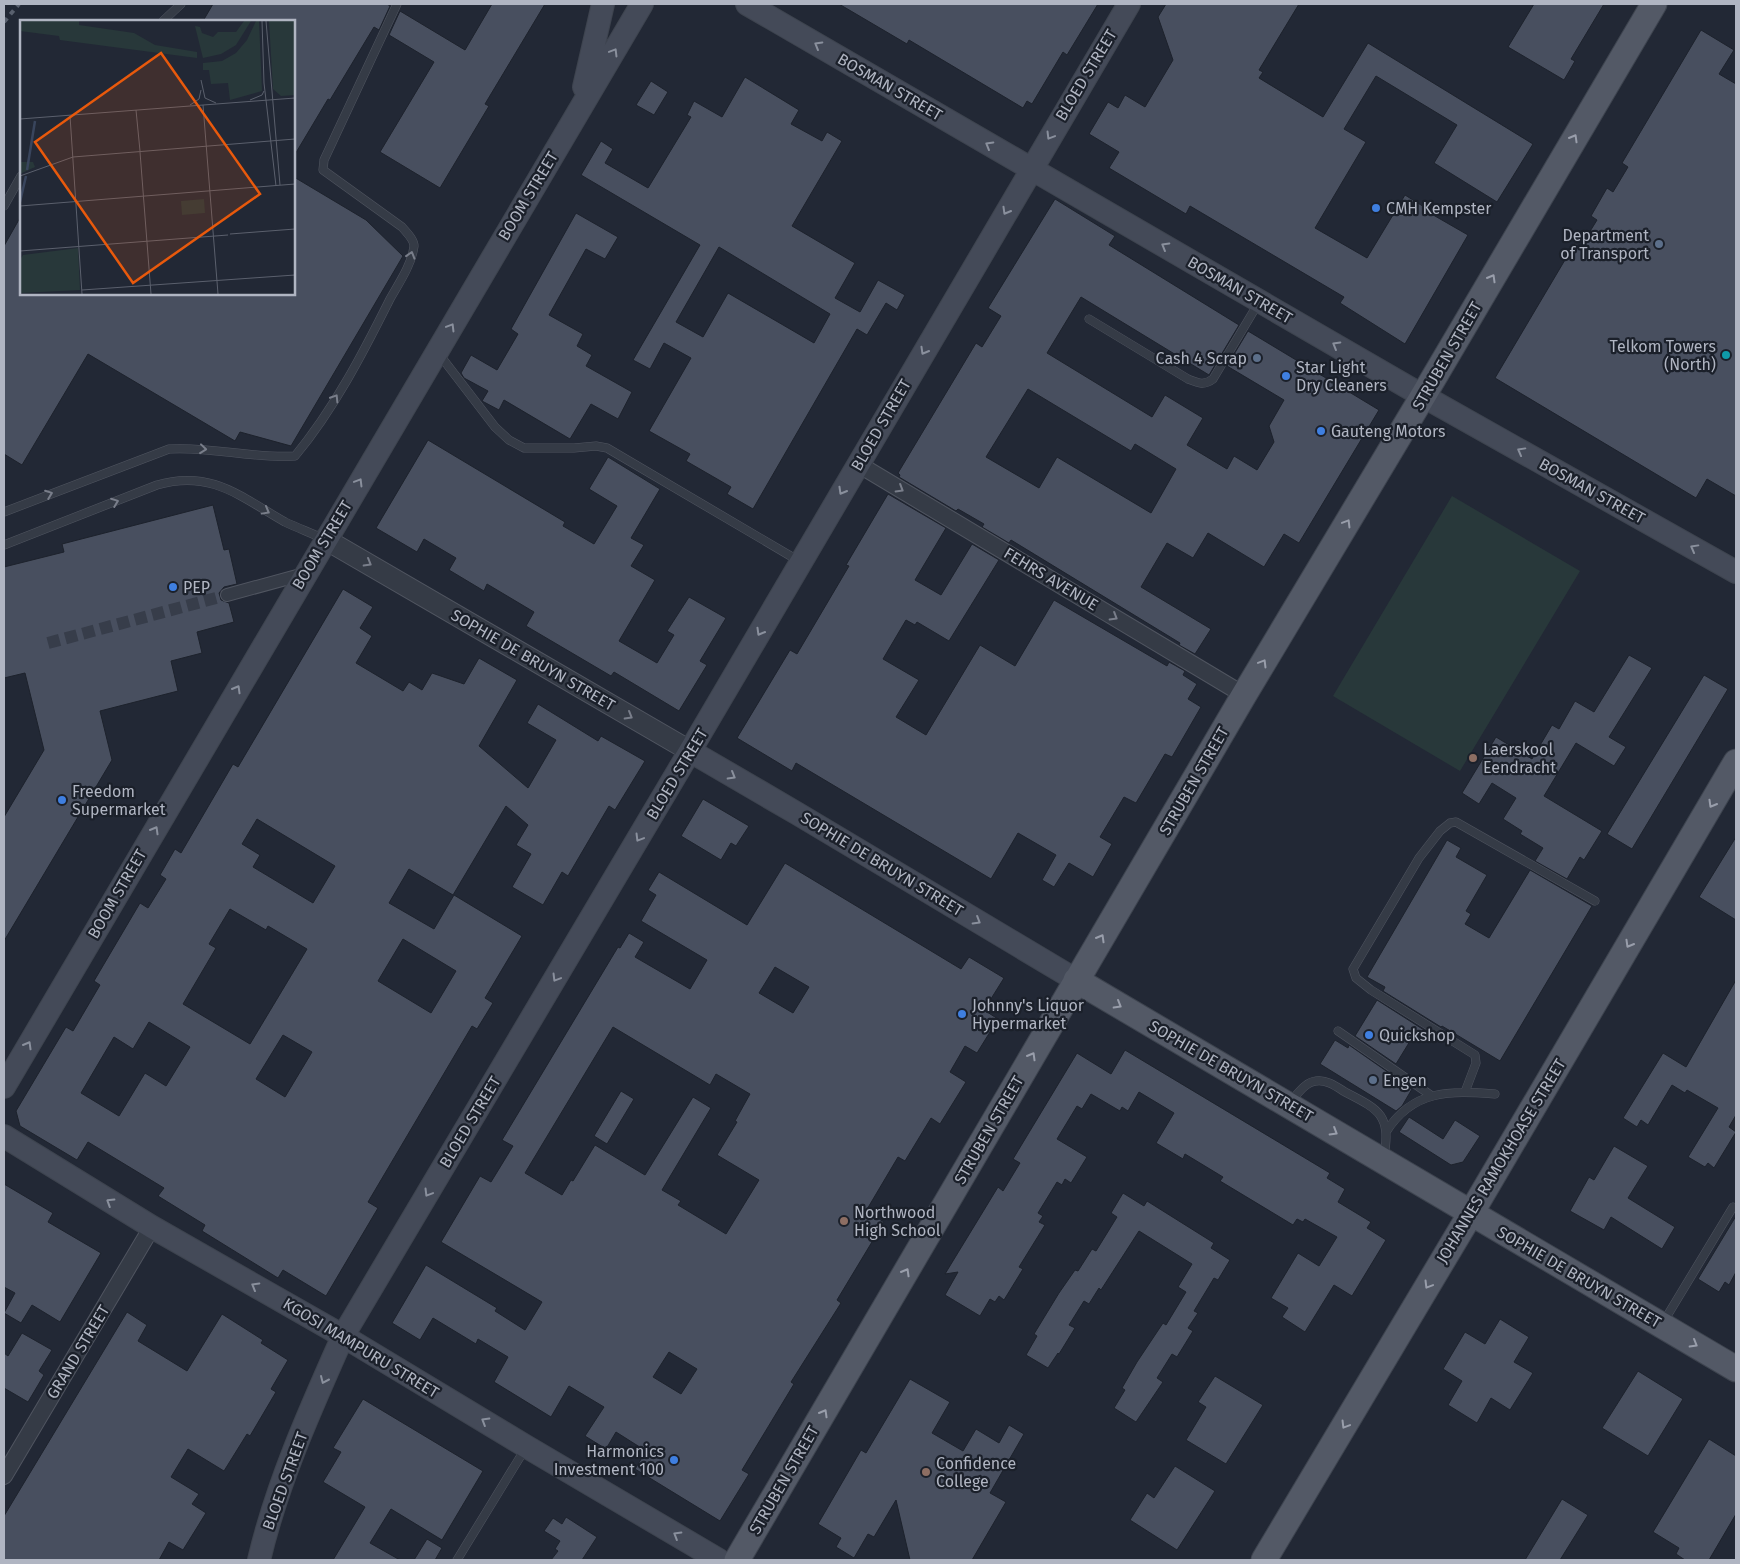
<svg xmlns="http://www.w3.org/2000/svg" width="1740" height="1564" font-family="'Fira Sans',sans-serif">
<style>
.green{fill:#28383a}
.building{fill:#484f5f;stroke:#1d222c;fill-rule:evenodd}
.lines{fill:none;stroke-linecap:round;stroke-linejoin:round}
.pedestrian-tunnel{stroke:#373d4a;stroke-width:12;stroke-dasharray:12 6;stroke-linecap:butt}
.service-casing{stroke:#505560;stroke-width:9}
.pedestrian-casing{stroke:#505560;stroke-width:14}
.minor-casing{stroke:#505560;stroke-width:18}
.tertiary-casing{stroke:#505560;stroke-width:22}
.secondary-casing{stroke:#3e444f;stroke-width:24}
.primary-casing{stroke:#3e444f;stroke-width:27}
.service{stroke:#353b46;stroke-width:8}
.pedestrian{stroke:#353b46;stroke-width:12}
.minor{stroke:#353b46;stroke-width:16}
.tertiary{stroke:#353b46;stroke-width:20}
.secondary{stroke:#444a58;stroke-width:22}
.primary{stroke:#535966;stroke-width:25}
.rail{stroke:#59606e;stroke-width:4;stroke-dasharray:5 5;stroke-linecap:butt}
.oneway{stroke:#8a909d}
.oneway2{stroke:#999eab}
.oneway3{stroke:#797e8a}
.shop-dot{fill:#3f7fe0;stroke:#1b202a;stroke-width:2}
.service-dot{fill:#5c6f8a;stroke:#1b202a;stroke-width:2}
.culture-dot{fill:#0f9aa8;stroke:#1b202a;stroke-width:2}
.education-dot{fill:#8d6e63;stroke:#1b202a;stroke-width:2}
.labels{text-anchor:middle;dominant-baseline:central;stroke-width:4.5;stroke-linejoin:round;paint-order:stroke}
.street-label{font-size:16px;fill:#b0b5c2;stroke:#1b202a}
.poi-label{font-size:16px;fill:#b0b5c2;stroke:#1b202a;text-anchor:start}
.inset-river{fill:none;stroke:#39455d;stroke-width:2.5}
.inset-road{fill:none;stroke:#5b606d;stroke-width:1}
.view{fill:#e8590c;fill-opacity:0.15;stroke:#e8590c;stroke-width:2.5}
.inset-edge{fill:none;stroke:#b0b5c2;stroke-width:2.5}
</style>
<rect width="100%" height="100%" fill="#222835"/>
<path class="green" d="M1452 496 1580 571 1460 771 1333 696Z"/>
<path class="building" d="M213 4H387L390 6 379 30 374 27 330 100 328 99 294 156V21H203Z
M492 4H545L485 104 489 106 440 188 380 152 434 62 389 35 400 11 465 50Z
M839 4H1098L1067 55 1063 52 1032 104 1027 101 1023 108 909 40 907 44Z
M1166 4H1299L1259 70 1263 72 1259 78 1323 117 1368 43 1533 144 1497 202 1434 163 1457 125 1376 76 1344 129 1366 142 1315 228 1367 258 1405 195 1429 210 1428 212 1468 235 1405 344 1340 303 1344 297 1190 206 1186 214 1109 168 1119 152 1089 134 1108 102 1118 108 1125 95 1145 107 1173 60 1158 17Z
M1534 4H1604L1571 59 1575 61 1564 80 1508 47Z
M1701 30 1734 50 1719 74 1736 84V496L1707 479 1696 498 1495 378 1575 243 1581 246 1597 220 1591 216 1607 188 1613 192 1628 167 1622 163Z
M745 77 799 110 791 124 822 141 827 132 842 141 792 226 855 263 835 298 860 312 878 280 905 295 897 310 886 303 867 335 857 329 753 509 727 494 731 487 686 461 690 454 649 431 691 358 664 343 650 369 633 360 700 245 581 175 601 141 613 149 605 163 648 188 691 117 687 115 694 101 722 117ZM719 247 830 314 814 343 728 293 703 337 676 322Z
M651 81 668 92 654 115 636 105Z
M294 177 366 220 403 256 291 446 240 432 235 441 88 354 22 465 4 454V246L21 216V294H294Z
M1055 199 1115 236 1109 245 1239 325 1209 375 1081 297 1047 353 1152 417 1165 395 1203 418 1187 445 1227 469 1234 456 1257 470 1274 442 1269 426 1284 400 1227 366 1248 331 1379 410 1299 543 1284 534 1264 567 1208 533 1193 558 1167 543 1141 587 1211 629 1195 654 1179 645 1180 643 1011 540 1009 543 982 527 984 524 958 509 956 511 899 477 900 475 898 473 976 343 982 347 1001 316 988 308ZM1028 389 1131 451 1135 444 1176 469 1151 513 1057 457 1039 488 986 457Z
M576 213 618 237 605 259 586 249 549 315 583 334 577 346 592 355 586 366 632 392 618 419 591 404 570 439 504 400 499 410 482 401 488 391 464 378 461 373 471 355 497 370 518 334 511 329Z
M428 440 565 522 563 526 594 544 617 506 589 489 608 457 660 489 631 538 644 545 631 566 655 580 619 641 657 663 674 635 667 631 689 597 726 618 700 661 707 665 679 711 614 672 611 676 526 626 534 612 487 584 484 591 449 570 456 558 424 539 417 552 376 528Z
M888 494 946 528 915 580 941 595 972 544 999 560 949 641 917 622 915 625 906 620 883 659 919 680 896 717 926 735 980 645 1015 666 1054 600 1167 666 1169 662 1185 671 1183 675 1197 684 1188 699 1201 707 1172 757 1165 754 1136 803 1124 797 1100 837 1112 844 1093 877 1069 863 1054 887 1042 880 1056 855 1018 833 991 879 796 763 792 771 737 738 790 650 797 654 849 566 846 565Z
M213 505 224 550 229 549 237 584 224 587 219 593 221 600 229 603 234 622 197 632 202 653 171 661 178 691 100 711 112 760 4 941V817L44 750 25 673 4 678V567L64 552 62 544Z
M343 589 373 607 360 628 372 636 356 663 403 691 409 682 422 690 432 673 464 684 479 658 517 680 479 746 528 788 556 740 527 723 538 704 598 741 601 736 645 761 615 810 609 806 568 876 562 872 543 905 512 887 531 854 516 845 528 825 506 806 453 895 409 869 389 903 434 929 454 895 522 936 485 998 493 1003 477 1029 472 1026 368 1202 378 1208 326 1296 283 1270 278 1278 202 1231 205 1225 158 1196 164 1188 88 1142 77 1160 20 1126 16 1111 66 1027 73 1031 100 985 94 981 140 903 148 908 166 879 160 875 175 849 181 853 233 764 238 767ZM257 819 335 866 313 903 253 867 260 855 242 844ZM230 909 266 930 268 926 307 949 250 1044 183 1004 216 948 209 944ZM403 939 456 971 431 1013 378 981ZM149 1022 190 1047 166 1086 145 1073 119 1116 81 1093 114 1037 133 1049ZM283 1035 312 1052 285 1097 256 1079Z
M1629 655 1652 668 1609 737 1626 747 1614 766 1576 743 1544 796 1602 831 1584 860 1580 857 1567 879 1535 861 1543 848 1520 834 1522 831 1503 819 1516 798 1492 783 1479 804 1462 793 1496 737 1532 759 1552 725 1559 729 1575 701 1594 712Z
M1704 675 1728 689 1632 849 1607 834Z
M703 799 749 826 736 846 731 843 721 860 681 836Z
M1736 837V920L1699 897Z
M1447 840 1461 848 1456 857 1487 875 1466 911 1471 914 1465 924 1489 938 1530 870 1592 906 1500 1061 1442 1026 1441 1027 1383 991 1385 987 1367 977Z
M785 863 961 969 969 957 1004 978 984 1010 998 1019 977 1053 965 1046 950 1072 966 1082 940 1124 931 1118 905 1161 898 1157 866 1211 884 1222 837 1300 841 1303 791 1382 794 1384 742 1470 749 1474 720 1521 635 1469 646 1451 616 1432 606 1449 585 1436 604 1407 569 1386 551 1417 494 1382 508 1357 478 1339 476 1344 433 1318 420 1340 392 1323 426 1265 497 1308 495 1311 525 1330 542 1302 441 1242 480 1176 491 1182 513 1146 502 1140 618 947 620 948 629 933 644 942 635 957 690 989 707 960 641 921 656 895 648 890 659 872 747 925ZM775 967 809 987 793 1013 759 993ZM613 1027 710 1085 716 1074 750 1094 735 1121 737 1122 717 1155 759 1180 726 1234 678 1205 681 1201 662 1190 711 1108 693 1097 645 1175 595 1145 573 1181 571 1180 562 1195 525 1173ZM669 1352 697 1369 681 1394 653 1377Z
M1736 980V1115L1729 1127 1736 1132 1714 1168 1708 1163 1705 1167 1688 1157 1718 1108 1687 1090 1685 1093 1672 1085 1648 1125 1641 1120 1637 1127 1623 1118 1663 1053 1686 1067Z
M1377 1000 1435 1037 1431 1042 1415 1033 1396 1064 1355 1036Z
M1335 1040 1348 1048 1349 1045 1412 1089 1402 1106 1396 1111 1320 1064Z
M1125 1050 1330 1173 1327 1178 1345 1189 1338 1202 1371 1222 1367 1228 1386 1240 1352 1296 1334 1285 1305 1332 1282 1317 1288 1308 1271 1298 1298 1253 1319 1266 1337 1237 1305 1219 1303 1222 1297 1219 1293 1225 1220 1181 1223 1177 1185 1154 1183 1159 1156 1143 1174 1113 1139 1092 1128 1111 1122 1107 1120 1111 1091 1094 1082 1109 1077 1106 1057 1139 1087 1157 1071 1183 1065 1179 1062 1185 1057 1182 1038 1213 1043 1216 1039 1222 1045 1225 1019 1267 1023 1269 1004 1300 999 1296 995 1302 990 1299 980 1316 945 1295 958 1272 945 1274 998 1187 1003 1191 1020 1163 1013 1159 1077 1053 1111 1074Z
M621 1091 634 1099 607 1144 594 1136Z
M1409 1117 1443 1139 1455 1120 1480 1136 1463 1162 1451 1165 1399 1132Z
M1614 1146 1648 1166 1628 1198 1675 1227 1662 1249 1611 1217 1604 1230 1570 1211 1589 1177 1594 1180Z
M4 1184 53 1213 48 1222 101 1253 60 1322 32 1305 21 1323 4 1313 15 1293 4 1287Z
M1123 1193 1144 1206 1147 1201 1214 1243 1211 1248 1230 1260 1218 1280 1214 1278 1194 1311 1198 1313 1188 1328 1193 1331 1177 1357 1172 1354 1157 1378 1163 1382 1136 1422 1114 1408 1125 1390 1122 1388 1137 1362 1163 1323 1166 1325 1186 1292 1178 1287 1192 1264 1139 1231 1101 1290 1099 1288 1089 1304 1084 1301 1069 1325 1075 1328 1059 1354 1058 1353 1048 1368 1026 1355 1037 1336 1034 1334 1059 1293 1075 1270 1078 1271 1092 1249 1096 1251 1117 1217 1111 1213Z
M1736 1216V1272L1729 1285 1725 1282 1719 1292 1698 1279Z
M127 1312 147 1325 138 1341 187 1371 222 1314 263 1340 261 1343 288 1360 271 1389 276 1392 250 1436 247 1434 224 1471 188 1449 171 1477 199 1494 192 1504 206 1513 183 1550 169 1542 159 1560H4V1516Z
M1500 1319 1529 1337 1514 1362 1533 1373 1510 1410 1491 1398 1477 1423 1448 1405 1462 1381 1443 1369 1465 1332 1485 1344Z
M22 1333 52 1350 39 1371 44 1375 28 1402 4 1388V1353L8 1356Z
M1638 1371 1683 1399 1648 1456 1602 1428Z
M1215 1376 1263 1405 1226 1464 1186 1440 1206 1407 1198 1402Z
M910 1379 950 1402 932 1433 963 1451 976 1429 999 1443 1009 1425 1024 1434 990 1493 1006 1502 972 1560H910L896 1500 874 1537 868 1534 854 1558 836 1547 841 1538 818 1524 861 1450 866 1453Z
M363 1399 483 1471 442 1540 391 1509 370 1543 400 1560H333L365 1507 323 1482 341 1452 333 1448Z
M1709 1439 1736 1456V1514L1709 1560H1685L1676 1554 1679 1548 1653 1532Z
M1175 1466 1215 1491 1177 1550 1130 1520 1147 1493 1154 1498Z
M1562 1499 1588 1515 1560 1560H1525Z
M566 1517 597 1537 582 1560H551L558 1551 555 1549 560 1541 544 1531 553 1518 562 1524Z
M427 1539 442 1548 435 1560H414Z"/>
<g class="lines">
<path class="pedestrian-tunnel" d="M48 643 227 595"/>
<defs>
<path id="service" d="M163 21 181 4
M4 206 21 176
M1089 319 1188 379C1198 383 1204 386 1213 379L1259 302
M439 354 495 427 509 440 524 448H574L596 446 607 448 799 561
M4 512 169 449C211 446 253 459 295 456 334 409 363 353 390 299 399 283 412 264 414 246 414 239 406 232 402 227L323 170 324 160 397 4
M4 545 157 485C211 469 241 497 285 522 298 528 311 533 324 539
M1338 1031 1432 1096
M1465 1092 1476 1063 1475 1055 1371 990 1356 978 1353 969 1419 858 1440 831 1450 823 1456 822 1595 901
M1289 1103C1297 1095 1305 1082 1316 1081 1326 1079 1337 1087 1345 1092 1380 1110 1391 1115 1384 1157
M1386 1132C1413 1089 1450 1091 1495 1094
M1664 1321 1733 1207
M457 1560 525 1449"/>
<path id="pedestrian" d="M227 595 304 574"/>
<path id="minor" d="M858 464 1244 695
M4 1476 152 1227"/>
<path id="tertiary" d="M325 539 690 751"/>
<path id="secondary" d="M747 4 1423 396 1736 572
M584 87 603 4
M690 751 798 814 1076 980
M4 1087 642 4
M4 1136 152 1227 343 1336 527 1447 719 1560
M259 1560C277 1483 311 1408 343 1336L690 751 1129 4"/>
<path id="primary" d="M1076 980 1736 1369
M737 1560 1244 695 1423 396 1654 4
M1264 1560 1471 1213 1736 762"/>
</defs>
<use href="#service" class="service-casing"/>
<use href="#pedestrian" class="pedestrian-casing"/>
<use href="#minor" class="minor-casing"/>
<use href="#tertiary" class="tertiary-casing"/>
<use href="#secondary" class="secondary-casing"/>
<use href="#primary" class="primary-casing"/>
<use href="#service" class="service"/>
<use href="#pedestrian" class="pedestrian"/>
<use href="#minor" class="minor"/>
<use href="#tertiary" class="tertiary"/>
<use href="#secondary" class="secondary"/>
<use href="#primary" class="primary"/>
<path class="rail" d="M4 22 19 4"/>
</g>
<defs><path id="oneway-chevron" d="M-2-3.5L2.5 0L-2 3.5" fill="none" stroke-width="1.6" stroke-linecap="round" stroke-linejoin="round" transform="scale(1.25)"/></defs>
<g class="oneway">
<use href="#oneway-chevron" transform="translate(818 45) rotate(-150)"/>
<use href="#oneway-chevron" transform="translate(614 52) rotate(-59)"/>
<use href="#oneway-chevron" transform="translate(1050 136) rotate(121)"/>
<use href="#oneway-chevron" transform="translate(989 145) rotate(-150)"/>
<use href="#oneway-chevron" transform="translate(1006 211) rotate(120)"/>
<use href="#oneway-chevron" transform="translate(1165 246) rotate(-150)"/>
<use href="#oneway-chevron" transform="translate(451 327) rotate(-59)"/>
<use href="#oneway-chevron" transform="translate(1336 345) rotate(-150)"/>
<use href="#oneway-chevron" transform="translate(924 351) rotate(120)"/>
<use href="#oneway-chevron" transform="translate(1521 451) rotate(-151)"/>
<use href="#oneway-chevron" transform="translate(359 482) rotate(-59)"/>
<use href="#oneway-chevron" transform="translate(842 491) rotate(120)"/>
<use href="#oneway-chevron" transform="translate(1694 548) rotate(-151)"/>
<use href="#oneway-chevron" transform="translate(760 632) rotate(120)"/>
<use href="#oneway-chevron" transform="translate(237 689) rotate(-60)"/>
<use href="#oneway-chevron" transform="translate(732 776) rotate(30)"/>
<use href="#oneway-chevron" transform="translate(155 830) rotate(-60)"/>
<use href="#oneway-chevron" transform="translate(639 838) rotate(121)"/>
<use href="#oneway-chevron" transform="translate(977 921) rotate(31)"/>
<use href="#oneway-chevron" transform="translate(556 978) rotate(121)"/>
<use href="#oneway-chevron" transform="translate(28 1045) rotate(-60)"/>
<use href="#oneway-chevron" transform="translate(428 1193) rotate(121)"/>
<use href="#oneway-chevron" transform="translate(110 1202) rotate(-148)"/>
<use href="#oneway-chevron" transform="translate(255 1286) rotate(-150)"/>
<use href="#oneway-chevron" transform="translate(324 1380) rotate(114)"/>
<use href="#oneway-chevron" transform="translate(485 1421) rotate(-149)"/>
<use href="#oneway-chevron" transform="translate(677 1535) rotate(-149)"/>
</g>
<g class="oneway2">
<use href="#oneway-chevron" transform="translate(1574 138) rotate(-60)"/>
<use href="#oneway-chevron" transform="translate(1492 278) rotate(-60)"/>
<use href="#oneway-chevron" transform="translate(1347 523) rotate(-59)"/>
<use href="#oneway-chevron" transform="translate(1263 663) rotate(-59)"/>
<use href="#oneway-chevron" transform="translate(1712 804) rotate(120)"/>
<use href="#oneway-chevron" transform="translate(1101 938) rotate(-60)"/>
<use href="#oneway-chevron" transform="translate(1629 944) rotate(120)"/>
<use href="#oneway-chevron" transform="translate(1118 1005) rotate(30)"/>
<use href="#oneway-chevron" transform="translate(1032 1056) rotate(-60)"/>
<use href="#oneway-chevron" transform="translate(1334 1132) rotate(31)"/>
<use href="#oneway-chevron" transform="translate(906 1272) rotate(-60)"/>
<use href="#oneway-chevron" transform="translate(1428 1285) rotate(121)"/>
<use href="#oneway-chevron" transform="translate(1694 1344) rotate(30)"/>
<use href="#oneway-chevron" transform="translate(824 1413) rotate(-60)"/>
<use href="#oneway-chevron" transform="translate(1345 1425) rotate(121)"/>
</g>
<g class="oneway3">
<use href="#oneway-chevron" transform="translate(411 255) rotate(-73)"/>
<use href="#oneway-chevron" transform="translate(335 398) rotate(-58)"/>
<use href="#oneway-chevron" transform="translate(203 449) rotate(6)"/>
<use href="#oneway-chevron" transform="translate(900 489) rotate(31)"/>
<use href="#oneway-chevron" transform="translate(49 494) rotate(-21)"/>
<use href="#oneway-chevron" transform="translate(115 502) rotate(-21)"/>
<use href="#oneway-chevron" transform="translate(266 511) rotate(29)"/>
<use href="#oneway-chevron" transform="translate(368 563) rotate(30)"/>
<use href="#oneway-chevron" transform="translate(1114 617) rotate(31)"/>
<use href="#oneway-chevron" transform="translate(629 716) rotate(30)"/>
</g>
<g class="shop-dot">
<circle cx="1376" cy="208" r="5"/>
<circle cx="1286" cy="376" r="5"/>
<circle cx="1321" cy="431" r="5"/>
<circle cx="173" cy="587" r="5"/>
<circle cx="62" cy="800" r="5"/>
<circle cx="962" cy="1014" r="5"/>
<circle cx="1369" cy="1035" r="5"/>
<circle cx="674" cy="1460" r="5"/>
</g>
<g class="service-dot">
<circle cx="1659" cy="244" r="5"/>
<circle cx="1257" cy="358" r="5"/>
<circle cx="1373" cy="1080" r="5"/>
</g>
<circle class="culture-dot" cx="1726" cy="355" r="5"/>
<g class="education-dot">
<circle cx="1473" cy="758" r="5"/>
<circle cx="844" cy="1221" r="5"/>
<circle cx="926" cy="1472" r="5"/>
</g>
<g class="labels">
<g class="street-label">
<text transform="translate(1086 75) rotate(-59)">BLOED STREET</text>
<text transform="translate(890 87) rotate(30)">BOSMAN STREET</text>
<text transform="translate(528 196) rotate(-59)">BOOM STREET</text>
<text transform="translate(1240 290) rotate(30)">BOSMAN STREET</text>
<text transform="translate(1447 356) rotate(-60)">STRUBEN STREET</text>
<text transform="translate(881 425) rotate(-60)">BLOED STREET</text>
<text transform="translate(1592 491) rotate(29)">BOSMAN STREET</text>
<text transform="translate(322 545) rotate(-59)">BOOM STREET</text>
<text transform="translate(1051 579) rotate(31)">FEHRS AVENUE</text>
<text transform="translate(533 660) rotate(30)">SOPHIE DE BRUYN STREET</text>
<text transform="translate(677 774) rotate(-59)">BLOED STREET</text>
<text transform="translate(1194 781) rotate(-60)">STRUBEN STREET</text>
<text transform="translate(882 864) rotate(31)">SOPHIE DE BRUYN STREET</text>
<text transform="translate(117 894) rotate(-60)">BOOM STREET</text>
<text transform="translate(1231 1071) rotate(30)">SOPHIE DE BRUYN STREET</text>
<text transform="translate(470 1122) rotate(-59)">BLOED STREET</text>
<text transform="translate(989 1130) rotate(-60)">STRUBEN STREET</text>
<text transform="translate(1501 1161) rotate(-59)">JOHANNES RAMOKHOASE STREET</text>
<text transform="translate(1579 1277) rotate(30)">SOPHIE DE BRUYN STREET</text>
<text transform="translate(361 1348) rotate(31)">KGOSI MAMPURU STREET</text>
<text transform="translate(78 1352) rotate(-59)">GRAND STREET</text>
<text transform="translate(784 1480) rotate(-60)">STRUBEN STREET</text>
<text transform="translate(285 1481) rotate(-70)">BLOED STREET</text>
</g>
<g class="poi-label">
<text x="1386" y="208">CMH Kempster</text>
<text x="1649" y="235" text-anchor="end">Department<tspan x="1649" dy="18">of Transport</tspan></text>
<text x="1716" y="346" text-anchor="end">Telkom Towers<tspan x="1716" dy="18">(North)</tspan></text>
<text x="1247" y="358" text-anchor="end">Cash 4 Scrap</text>
<text x="1296" y="367">Star Light<tspan x="1296" dy="18">Dry Cleaners</tspan></text>
<text x="1331" y="431">Gauteng Motors</text>
<text x="183" y="587">PEP</text>
<text x="1483" y="749">Laerskool<tspan x="1483" dy="18">Eendracht</tspan></text>
<text x="72" y="791">Freedom<tspan x="72" dy="18">Supermarket</tspan></text>
<text x="972" y="1005">Johnny's Liquor<tspan x="972" dy="18">Hypermarket</tspan></text>
<text x="1379" y="1035">Quickshop</text>
<text x="1383" y="1080">Engen</text>
<text x="854" y="1212">Northwood<tspan x="854" dy="18">High School</tspan></text>
<text x="664" y="1451" text-anchor="end">Harmonics<tspan x="664" dy="18">Investment 100</tspan></text>
<text x="936" y="1463">Confidence<tspan x="936" dy="18">College</tspan></text>
</g>
</g>
<g transform="translate(20 20)">
<rect width="275" height="275" fill="#222835"/>
<path d="M0 1H59V5L114 13 135 25 177 32V38L40 20 39 16 0 11ZM224 1H231L216 25 201 34 183 38 175 6 180 7 182 13 193 17 198 12H216ZM236 1H239L242 71 210 80 208 63 191 64 189 50H183V43L202 41 216 33 227 20ZM249 1H275V75L261 76 253 69ZM0 142H13L15 147 0 154ZM184 179 185 193 162 195 161 181ZM58 228 60 270 0 273V240L3 235Z" fill="#28383a"/>
<path class="inset-river" d="M7 150 15 101M0 182 6 156"/>
<path class="inset-road" d="M242 1 244 63 256 166M246 1 260 165M181 60 185 78 196 83M230 80 242 75 244 71M170 85 179 79 181 70M183 85 198 274M116 90 120 131M50 96 62 274M0 99 275 78M120 132 131 274M0 156 53 137 275 119M0 186 275 164M210 214 275 209M0 231 208 215M62 270 275 255"/>
<path class="view" d="M141 33 240 174 113 263 15 122Z"/>
<rect width="275" height="275" class="inset-edge"/>
</g>
<rect width="1740" height="1564" fill="none" stroke="#b0b5c2" stroke-width="10"/>
</svg>
